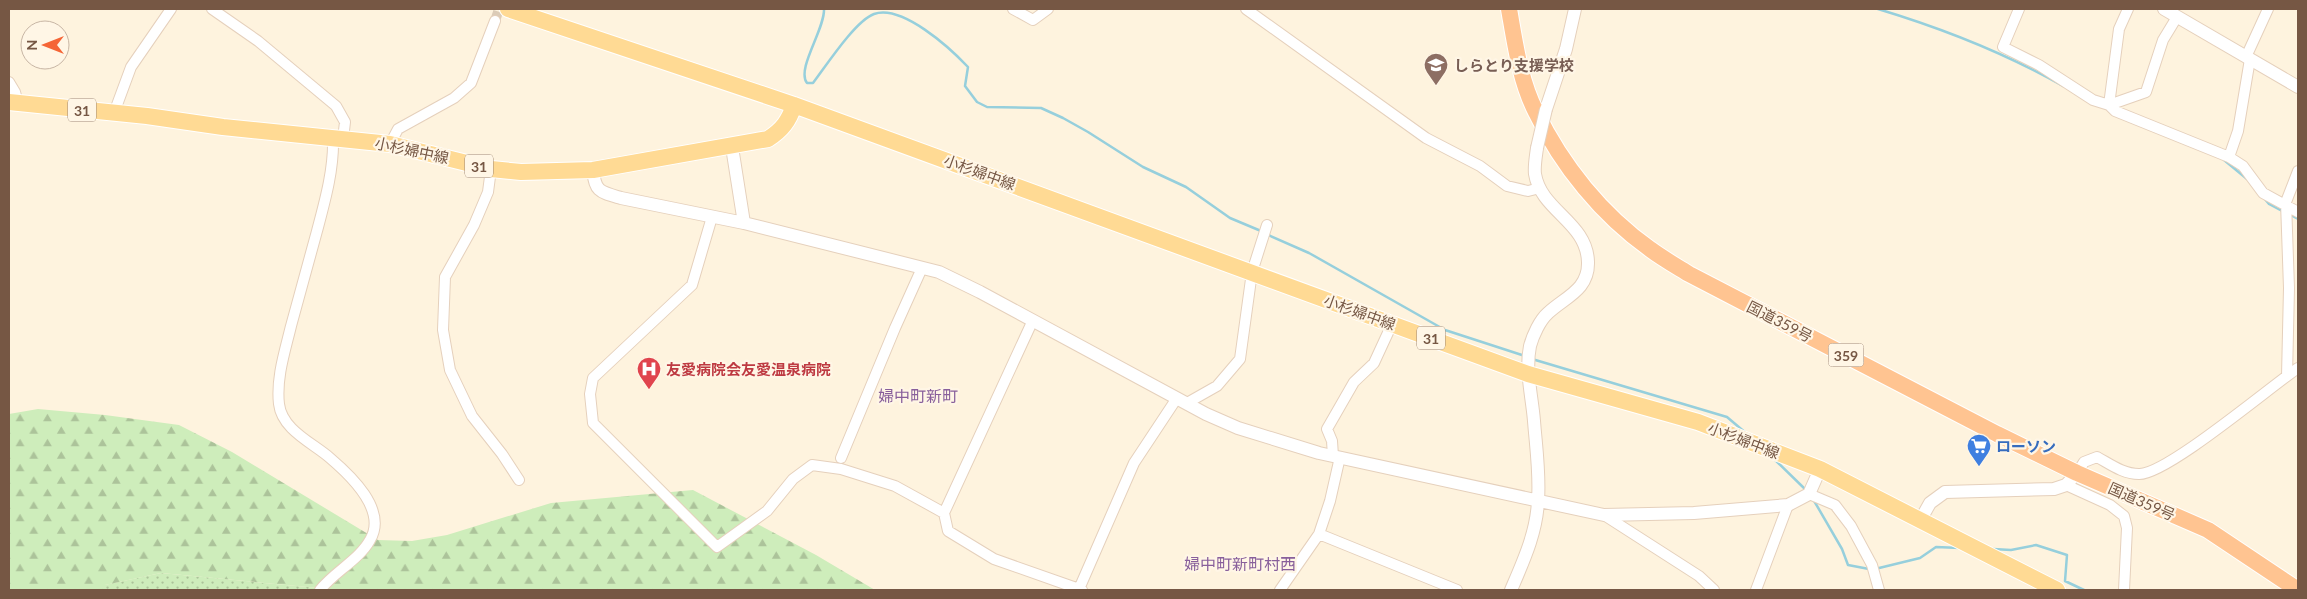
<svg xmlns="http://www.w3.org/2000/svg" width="2307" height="599" font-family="Lato,'Noto Sans JP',sans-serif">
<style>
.grass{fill:url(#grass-dots)}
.forest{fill:url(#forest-firs)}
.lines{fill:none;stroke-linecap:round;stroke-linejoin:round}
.stream{stroke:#96cfdc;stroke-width:2.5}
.minor-tunnel{stroke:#dcccb8;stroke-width:10;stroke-dasharray:10 5;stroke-linecap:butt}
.minor-casing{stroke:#e5d0bc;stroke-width:12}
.tertiary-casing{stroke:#e5d0bc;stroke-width:14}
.primary-casing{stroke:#fff;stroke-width:18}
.trunk-casing{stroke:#fff;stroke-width:18}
.minor{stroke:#fff;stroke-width:10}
.tertiary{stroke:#fff;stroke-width:12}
.primary{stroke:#ffda94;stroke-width:16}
.trunk{stroke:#ffc491;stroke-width:16}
.tertiary-bridge-casing{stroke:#e5d0bc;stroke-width:14;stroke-linecap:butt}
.tertiary-bridge{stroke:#fff;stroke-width:12}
.labels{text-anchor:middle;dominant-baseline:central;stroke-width:4.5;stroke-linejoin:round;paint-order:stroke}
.shield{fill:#fff6e6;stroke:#9f8775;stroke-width:1}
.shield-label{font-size:14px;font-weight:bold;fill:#765744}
.education-label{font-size:15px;font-weight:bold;fill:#785e54;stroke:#fff6e6;text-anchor:start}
.street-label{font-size:15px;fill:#765744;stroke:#fff6e6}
.health-label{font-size:15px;font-weight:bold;fill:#be3a42;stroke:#fff6e6;text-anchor:start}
.shop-label{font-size:15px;font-weight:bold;fill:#366cbe;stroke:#fff6e6;text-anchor:start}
.neighbourhood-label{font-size:16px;fill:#885f9b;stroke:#fff6e6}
</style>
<defs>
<pattern id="grass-dots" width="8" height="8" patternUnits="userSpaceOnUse" patternTransform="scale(1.25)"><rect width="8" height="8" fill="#ceedbb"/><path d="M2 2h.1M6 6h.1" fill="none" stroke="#acc39a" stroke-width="1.8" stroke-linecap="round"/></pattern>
<pattern id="forest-firs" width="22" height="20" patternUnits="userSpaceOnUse" patternTransform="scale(1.25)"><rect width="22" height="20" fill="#ceedbb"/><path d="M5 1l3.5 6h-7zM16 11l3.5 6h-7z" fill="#acc39a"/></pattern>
</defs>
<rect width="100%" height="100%" fill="#fef3de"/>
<path class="grass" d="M161 573 339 590H81Z"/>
<path class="forest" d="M38 409 105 415 179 425 232 452 378 540 412 541 447 535 551 503 693 490 816 555 875 590H339L161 573 105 585 106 590H9V414Z"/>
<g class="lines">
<path class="stream" d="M824 9C825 29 796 69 807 83H813C826 66 855 21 874 14 902 4 950 48 968 67L965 86 977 102 987 107 1041 108 1063 118 1088 132 1143 167 1186 187 1230 218 1261 231
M1878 9C1941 28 2005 53 2063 86
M2224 160 2247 179
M2264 198 2269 204 2284 212
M2289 214 2298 219
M1266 234 1309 253 1445 330 1525 356
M1532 359 1727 417 1747 434
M1773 458 1807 491
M1813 499 1842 549 1848 565 1869 569
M1993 549 2011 550 2036 545 2067 555 2065 581 2084 590
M1875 569 1920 558 1936 547 1960 548"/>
<path class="minor-tunnel" d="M495 21 499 9"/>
<defs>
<path id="minor" d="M212 9 258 41 336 106 345 122 343 139
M1013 9 1033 20 1048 9
M1246 9 1426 138 1480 166 1507 186 1528 191 1540 188
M2019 9 2003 47 2039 65 2093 100 2109 105 2119 29 2128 9
M2177 17 2163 40 2146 92 2109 105 2115 111 2229 157 2238 131 2250 59
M2246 57 2268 9
M9 82 15 92 18 103
M114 113 131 67 171 9
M390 144 398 129 454 98 471 83 495 21
M2229 157 2243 166 2263 193 2298 212
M491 169 488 192 474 225 445 277 443 330 450 370 472 416 502 454 519 480
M712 217 692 285 593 378 590 394 593 423 717 547 767 511 793 479 812 465 841 469 895 486 944 513
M1033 320 944 513 948 531 994 559 1082 590
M2287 376 2289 288 2286 202 2298 171
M1187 403 1217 386 1240 359 1252 272 1267 225
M1333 456 1332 441 1327 429 1354 382 1374 363 1392 324
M841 458 895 328 922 268
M2077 473 2084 462 2097 457C2110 464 2123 474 2139 474 2166 475 2270 387 2298 368
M2066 485 2110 505 2124 516 2127 528 2124 590
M1809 494 1835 505 1851 526 1872 565 1879 590
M1604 515 1699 576 1714 590
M1319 534 1330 501 1340 457
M1079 589 1134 463 1175 401
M320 590C334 572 359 560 370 540 388 510 350 475 330 458 313 443 282 430 279 404 276 378 285 351 291 326 300 294 308 263 317 231 325 201 334 169 333 138
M1280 590 1319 534 1457 590
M1756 590 1788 505"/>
<path id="tertiary" d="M2164 9 2298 87
M1546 109 1566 49 1575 9
M732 147 744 223
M593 170C595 192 600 192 621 198L744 223 939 272 980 292 1206 414 1238 428 1319 453 1604 515 1694 513 1788 505 1809 494 1820 469
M1921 519 1930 503 1945 492 2054 489 2066 485 2077 473
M1511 590C1523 562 1537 532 1538 500 1540 474 1536 447 1534 421 1532 396 1525 371 1530 346 1533 335 1540 320 1548 313 1565 297 1589 290 1588 262 1587 222 1541 211 1535 174 1534 166 1536 156 1537 148"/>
<path id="primary" d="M508 9 794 105 1528 374 1698 422 1820 469 2057 590
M9 102 147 116 223 127 390 144 491 169 521 172 593 170 768 139C782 130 789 121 794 105"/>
<path id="trunk" d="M1509 9C1515 43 1520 81 1536 112 1562 166 1602 215 1650 249 1662 258 1676 266 1689 274L1997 434 2077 473 2208 530 2298 590"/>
</defs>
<use href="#minor" class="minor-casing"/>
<use href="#tertiary" class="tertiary-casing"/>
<use href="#primary" class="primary-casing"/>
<use href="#trunk" class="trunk-casing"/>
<use href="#minor" class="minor"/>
<use href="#tertiary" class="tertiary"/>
<use href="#primary" class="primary"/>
<use href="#trunk" class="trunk"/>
<defs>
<path id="tertiary-bridge" d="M1537 148 1546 109"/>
</defs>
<use href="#tertiary-bridge" class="tertiary-bridge-casing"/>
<use href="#tertiary-bridge" class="tertiary-bridge"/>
</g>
<defs>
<symbol id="school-pin" viewBox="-11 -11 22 30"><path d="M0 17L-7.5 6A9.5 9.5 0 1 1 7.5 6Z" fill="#8d6e63" stroke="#fff6e6"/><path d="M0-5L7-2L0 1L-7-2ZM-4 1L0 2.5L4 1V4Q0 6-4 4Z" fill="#fff"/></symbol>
<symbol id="hospital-pin" viewBox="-11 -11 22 30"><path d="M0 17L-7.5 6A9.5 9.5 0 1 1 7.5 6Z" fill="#e0444e" stroke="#fff6e6"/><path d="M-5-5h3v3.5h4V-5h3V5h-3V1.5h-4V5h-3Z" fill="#fff"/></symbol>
<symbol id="supermarket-pin" viewBox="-11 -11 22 30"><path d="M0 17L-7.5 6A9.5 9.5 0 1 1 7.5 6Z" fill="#3f7fe0" stroke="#fff6e6"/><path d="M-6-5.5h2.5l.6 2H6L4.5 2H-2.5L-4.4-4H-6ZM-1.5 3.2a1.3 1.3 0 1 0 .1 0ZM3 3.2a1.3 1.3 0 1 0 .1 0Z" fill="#fff"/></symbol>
</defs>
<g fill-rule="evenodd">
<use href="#school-pin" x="1422" y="51" width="28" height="38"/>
<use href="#hospital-pin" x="635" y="355" width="28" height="38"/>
<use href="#supermarket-pin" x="1965" y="432" width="28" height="38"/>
</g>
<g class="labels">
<g class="shield">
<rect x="68" y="98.5" width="28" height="23" rx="4"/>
<rect x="465" y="154.5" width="28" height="23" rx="4"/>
<rect x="1417" y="326.5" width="28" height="23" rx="4"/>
<rect x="1828.5" y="343.5" width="35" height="23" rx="4"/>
</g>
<g class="shield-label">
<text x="82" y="110">31</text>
<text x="479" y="166">31</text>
<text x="1431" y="338">31</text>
<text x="1846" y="355">359</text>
</g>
<g class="education-label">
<text x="1454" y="65">しらとり支援学校</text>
</g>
<g class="street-label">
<text transform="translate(412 150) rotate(12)">小杉婦中線</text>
<text transform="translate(980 172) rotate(20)">小杉婦中線</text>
<text transform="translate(1360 312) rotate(20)">小杉婦中線</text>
<text transform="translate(1780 321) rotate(27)">国道359号</text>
<text transform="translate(1744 440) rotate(21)">小杉婦中線</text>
<text transform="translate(2142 501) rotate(24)">国道359号</text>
</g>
<g class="health-label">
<text x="666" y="369">友愛病院会友愛温泉病院</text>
</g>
<g class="shop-label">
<text x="1996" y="446">ローソン</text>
</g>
<g class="neighbourhood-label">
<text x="918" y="395">婦中町新町</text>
<text x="1240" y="563">婦中町新町村西</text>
</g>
</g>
<rect width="2307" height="599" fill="none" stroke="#765744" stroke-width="20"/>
<g transform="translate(45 45) rotate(270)"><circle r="24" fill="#fff6e6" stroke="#c8b6a5"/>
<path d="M0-4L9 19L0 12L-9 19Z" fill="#f56536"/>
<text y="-8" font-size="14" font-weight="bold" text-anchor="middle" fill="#765744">N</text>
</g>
</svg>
